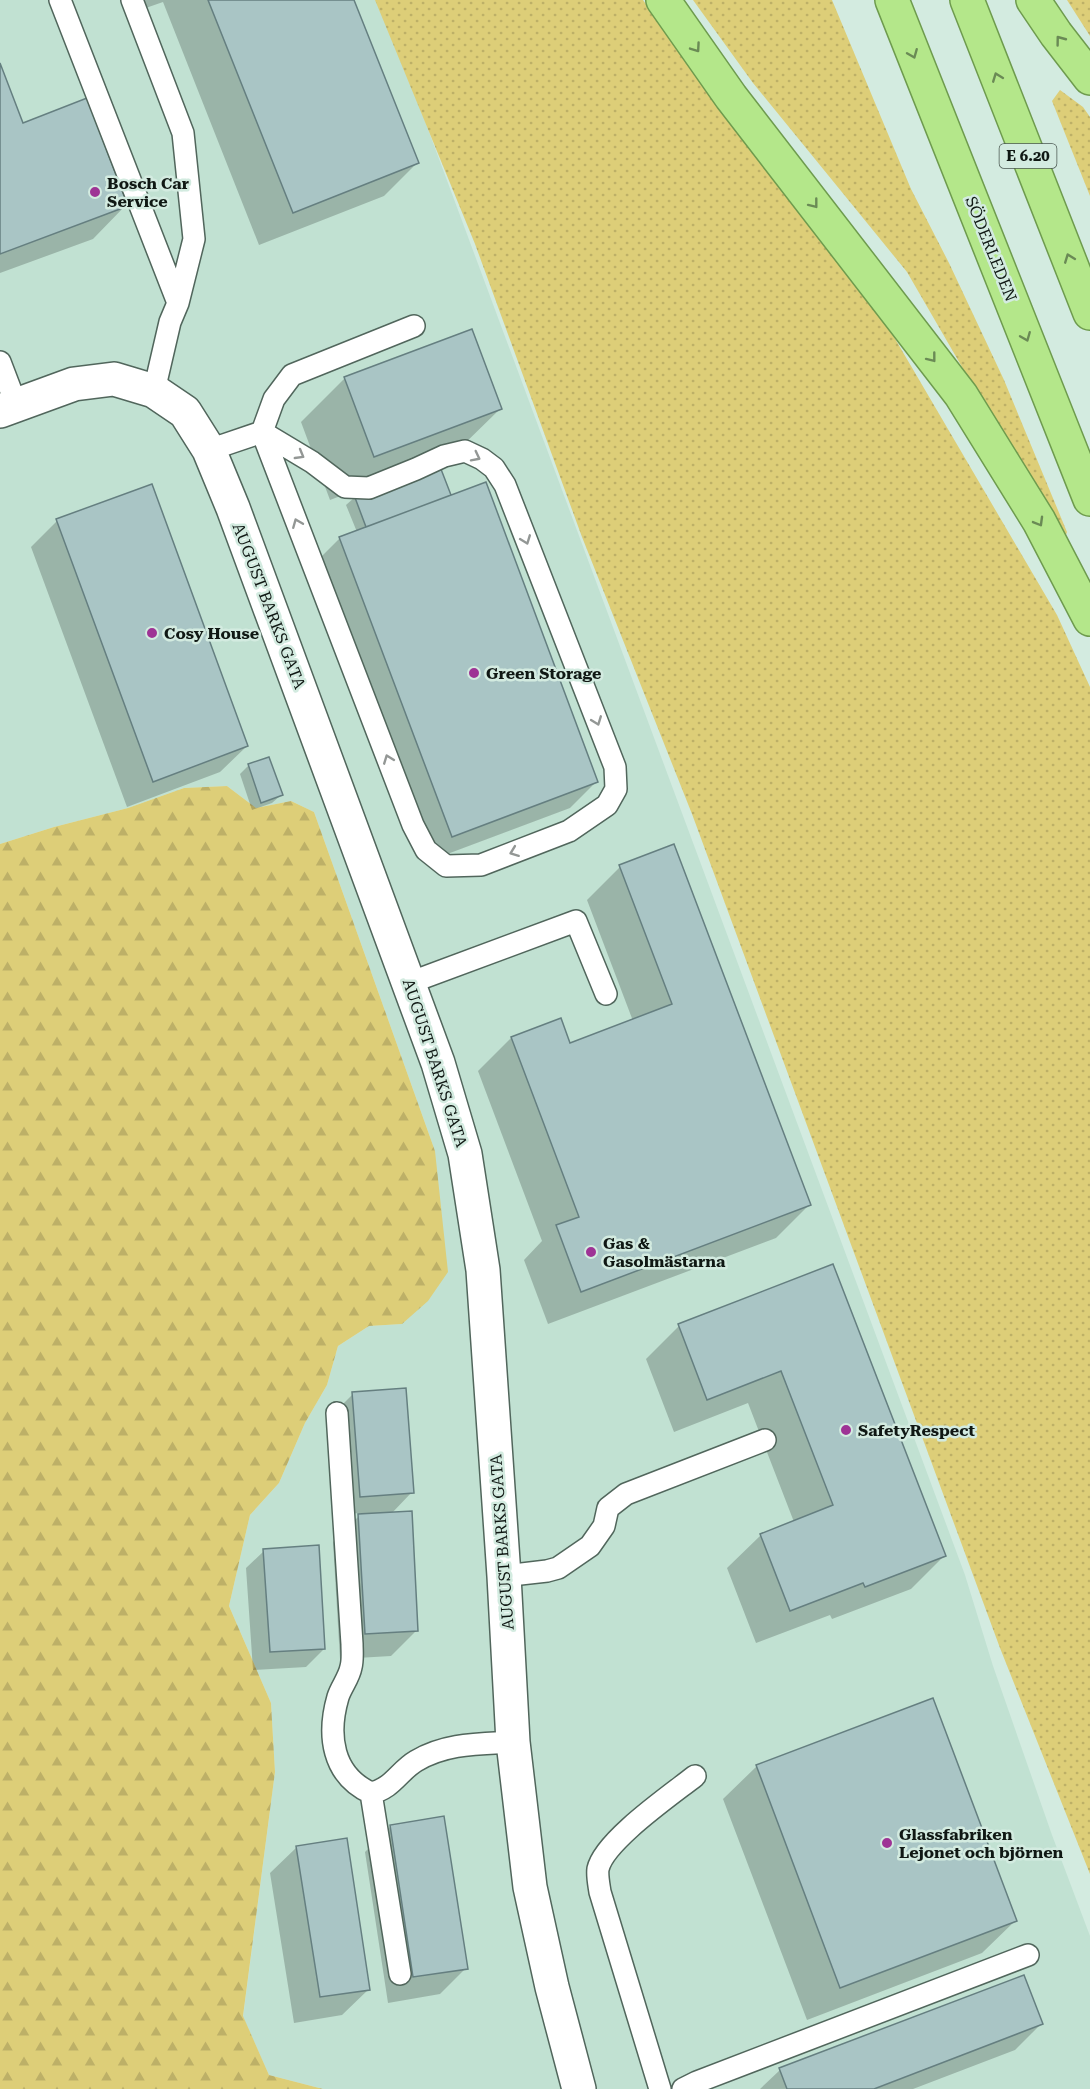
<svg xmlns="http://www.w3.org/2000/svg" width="1090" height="2089" font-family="'Roboto Serif',serif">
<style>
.built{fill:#c1e1d2}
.grass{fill:url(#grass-dots)}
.forest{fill:url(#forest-firs)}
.shadow{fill:#0003}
.building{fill:#a9c5c5;stroke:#657f80;stroke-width:1.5}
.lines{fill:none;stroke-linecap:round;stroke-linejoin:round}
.service-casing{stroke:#51665c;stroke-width:24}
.minor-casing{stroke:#51665c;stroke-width:36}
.trunk-casing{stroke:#6e9b4e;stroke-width:36}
.service{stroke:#fff;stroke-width:21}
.minor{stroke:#fff;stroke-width:33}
.trunk{stroke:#b4e78a;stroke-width:33}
.oneway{stroke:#6a8a55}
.oneway2{stroke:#939795}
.poi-dot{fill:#9e3395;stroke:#d3ebe0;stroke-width:2}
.labels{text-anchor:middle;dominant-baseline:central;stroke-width:5;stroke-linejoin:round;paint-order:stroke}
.shield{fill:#d3ebe0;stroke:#4a5751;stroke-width:1.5}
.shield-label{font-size:15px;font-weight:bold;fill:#101814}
.poi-label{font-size:16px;font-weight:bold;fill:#101814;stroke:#d3ebe0;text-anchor:start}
.street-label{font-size:16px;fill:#101814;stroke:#d3ebe0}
</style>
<defs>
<pattern id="grass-dots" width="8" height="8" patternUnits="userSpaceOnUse" patternTransform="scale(1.5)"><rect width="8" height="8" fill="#ddce78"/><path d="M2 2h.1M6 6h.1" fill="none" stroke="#bdb067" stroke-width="1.8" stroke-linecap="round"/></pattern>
<pattern id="forest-firs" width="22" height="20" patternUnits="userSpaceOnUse" patternTransform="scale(1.5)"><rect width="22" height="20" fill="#ddce78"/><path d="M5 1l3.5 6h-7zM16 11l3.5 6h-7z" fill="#bdb067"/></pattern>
</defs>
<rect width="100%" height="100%" fill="#d3ebe0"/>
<path class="built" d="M0 0H380L965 1575 993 1666 1052 1835 1090 1936V2089H323L269 2075 243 2017 275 1772 271 1703 229 1606 250 1515 279 1483 305 1423 327 1385 338 1346 369 1326 402 1324 435 1151 314 812 291 801 256 808 227 786 184 788 128 808 54 827 0 844Z"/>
<path class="grass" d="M375 0H643L686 63 877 308 1057 615 1090 687V1874L1000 1648 692 814 582 537 475 244Z
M693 0H832L911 189 949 263 1004 380 1067 532 1066 535 1058 533 907 272 753 83Z
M1067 0H1090V36Z
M1060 90 1083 107 1090 117V196L1052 101Z"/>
<path class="forest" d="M227 786 256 808 291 801 314 812 435 1151 448 1272 428 1301 402 1324 369 1326 338 1346 327 1385 305 1423 279 1483 250 1515 229 1606 271 1703 275 1772 243 2016 269 2075 323 2089H0V844L54 827 128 808 184 788Z"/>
<path class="shadow" d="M136 0H353L417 163 384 196 259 245 163 2 140 10Z
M0 67 22 125 126 205 93 239 0 273Z
M345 378 500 409 456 452 330 500 301 422Z
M449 495 445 499 596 782 570 808 426 862 314 564 340 538 357 532 346 505 355 497Z
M57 521 247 746 220 772 127 807 31 547Z
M268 759 281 795 272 803 252 810 240 774 248 766Z
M620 867 809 1205 776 1238 548 1324 524 1260 542 1241 478 1071 511 1038 569 1045 633 1021 587 900Z
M833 1266 944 1556 911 1589 832 1619 830 1615 756 1643 727 1568 761 1535 794 1522 748 1403 674 1432 646 1359 679 1326Z
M353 1394 412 1492 391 1514 417 1630 391 1656 340 1659 333 1542 362 1513 343 1514 335 1412Z
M264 1551 324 1649 306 1667 253 1670 246 1568Z
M757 1766 1016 1920 982 1953 807 2020 723 1799Z
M391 1826 466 1968 440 1994 388 2003 365 1852Z
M297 1847 369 1989 342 2015 294 2023 270 1873Z
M1041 2024 1015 2050 913 2089H760L780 2070Z"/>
<path class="building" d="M208 0H354L419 163 293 213Z
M0 63 23 123 87 98 128 206 0 254Z
M472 329 502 409 374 457 344 377Z
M439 464 451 495 366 527 354 495Z
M486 482 598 782 452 837 339 537Z
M152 484 248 746 153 782 56 519Z
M269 757 283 795 261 803 248 764Z
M674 844 811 1205 581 1292 556 1225 579 1217 511 1037 561 1018 570 1043 672 1004 619 865Z
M833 1264 946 1556 865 1587 863 1583 790 1611 760 1534 833 1505 781 1371 707 1400 678 1324Z
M406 1388 414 1493 360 1497 352 1392Z
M412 1511 418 1631 365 1634 358 1514Z
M319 1545 325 1649 270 1652 263 1549Z
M933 1698 1017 1921 840 1988 756 1765Z
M444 1816 468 1969 413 1977 390 1825Z
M347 1838 370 1990 320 1997 296 1846Z
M1024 1975 1043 2024 874 2089H787L779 2068Z"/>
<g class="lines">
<defs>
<path id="service" d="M60 0 178 303
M132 0 183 133 194 239 178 303 170 322 154 391
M0 362 16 404
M209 450 262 432 312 462 345 487 369 488 416 469 444 456 465 451 482 459 494 468 505 485 615 767 616 789 607 805 569 831 481 865 446 866 426 850 413 825 262 432 274 399 292 375 414 326
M409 983 576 921 606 994
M337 1413 352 1644C352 1651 353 1660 351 1667 349 1678 341 1687 338 1697 327 1735 332 1775 371 1793 392 1789 399 1771 416 1761 446 1743 479 1744 513 1742
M504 1576 547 1571 558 1568 590 1546 604 1526 608 1508 626 1494 765 1440
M371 1793 400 1974
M660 2089 600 1892C599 1885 597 1876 598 1869 604 1841 671 1795 695 1776
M683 2089 697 2082 1028 1955"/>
<path id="minor" d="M0 411 74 384 114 379 154 391 185 412 209 450 233 508 438 1063 465 1154 483 1270 504 1576 513 1742 530 1887 552 1987 579 2089"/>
<path id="trunk" d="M663 0 731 97 961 395 1039 521 1090 619
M892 0 1090 499
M967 0 1090 313
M1033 0 1056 34 1090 78"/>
</defs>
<use href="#service" class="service-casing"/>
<use href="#minor" class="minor-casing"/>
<use href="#trunk" class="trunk-casing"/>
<use href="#service" class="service"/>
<use href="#minor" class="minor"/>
<use href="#trunk" class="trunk"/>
</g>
<defs><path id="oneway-chevron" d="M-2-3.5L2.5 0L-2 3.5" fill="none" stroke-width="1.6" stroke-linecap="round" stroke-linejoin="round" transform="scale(1.5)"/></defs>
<g class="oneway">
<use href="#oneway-chevron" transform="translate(1060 40) rotate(-127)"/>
<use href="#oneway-chevron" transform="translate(696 48) rotate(55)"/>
<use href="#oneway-chevron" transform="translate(913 54) rotate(68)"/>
<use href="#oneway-chevron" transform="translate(997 77) rotate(-111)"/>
<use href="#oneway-chevron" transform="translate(814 204) rotate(52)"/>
<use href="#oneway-chevron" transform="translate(1069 258) rotate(-111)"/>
<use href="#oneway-chevron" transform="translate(1026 337) rotate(68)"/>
<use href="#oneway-chevron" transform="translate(932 358) rotate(52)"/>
<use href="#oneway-chevron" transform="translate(1039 522) rotate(60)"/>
</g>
<g class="oneway2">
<use href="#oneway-chevron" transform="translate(300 455) rotate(30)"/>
<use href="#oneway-chevron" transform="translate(476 457) rotate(27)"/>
<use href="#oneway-chevron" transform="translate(297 523) rotate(-112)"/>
<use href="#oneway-chevron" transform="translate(526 540) rotate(69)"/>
<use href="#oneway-chevron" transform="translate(597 721) rotate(69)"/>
<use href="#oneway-chevron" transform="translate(388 759) rotate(-111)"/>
<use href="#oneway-chevron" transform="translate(514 852) rotate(159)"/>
</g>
<g class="poi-dot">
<circle cx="95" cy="192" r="6"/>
<circle cx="152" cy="633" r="6"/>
<circle cx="474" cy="673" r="6"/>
<circle cx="591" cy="1252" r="6"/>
<circle cx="846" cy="1430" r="6"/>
<circle cx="887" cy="1843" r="6"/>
</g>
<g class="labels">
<rect class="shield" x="999.5" y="144" width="57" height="24" rx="4.5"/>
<g class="shield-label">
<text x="1028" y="156">E 6.20</text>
</g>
<g class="poi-label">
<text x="107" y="183">Bosch Car<tspan x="107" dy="18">Service</tspan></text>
<text x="164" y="633">Cosy House</text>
<text x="486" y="673">Green Storage</text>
<text x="603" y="1243">Gas &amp;<tspan x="603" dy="18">Gasolmästarna</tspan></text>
<text x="858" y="1430">SafetyRespect</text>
<text x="899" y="1834">Glassfabriken<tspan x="899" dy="18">Lejonet och björnen</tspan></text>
</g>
<g class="street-label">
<text transform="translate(991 249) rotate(68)">SÖDERLEDEN</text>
<text transform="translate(269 606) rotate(69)">AUGUST BARKS GATA</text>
<text transform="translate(435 1063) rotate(72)">AUGUST BARKS GATA</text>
<text transform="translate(502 1542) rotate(-94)">AUGUST BARKS GATA</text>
</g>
</g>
</svg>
